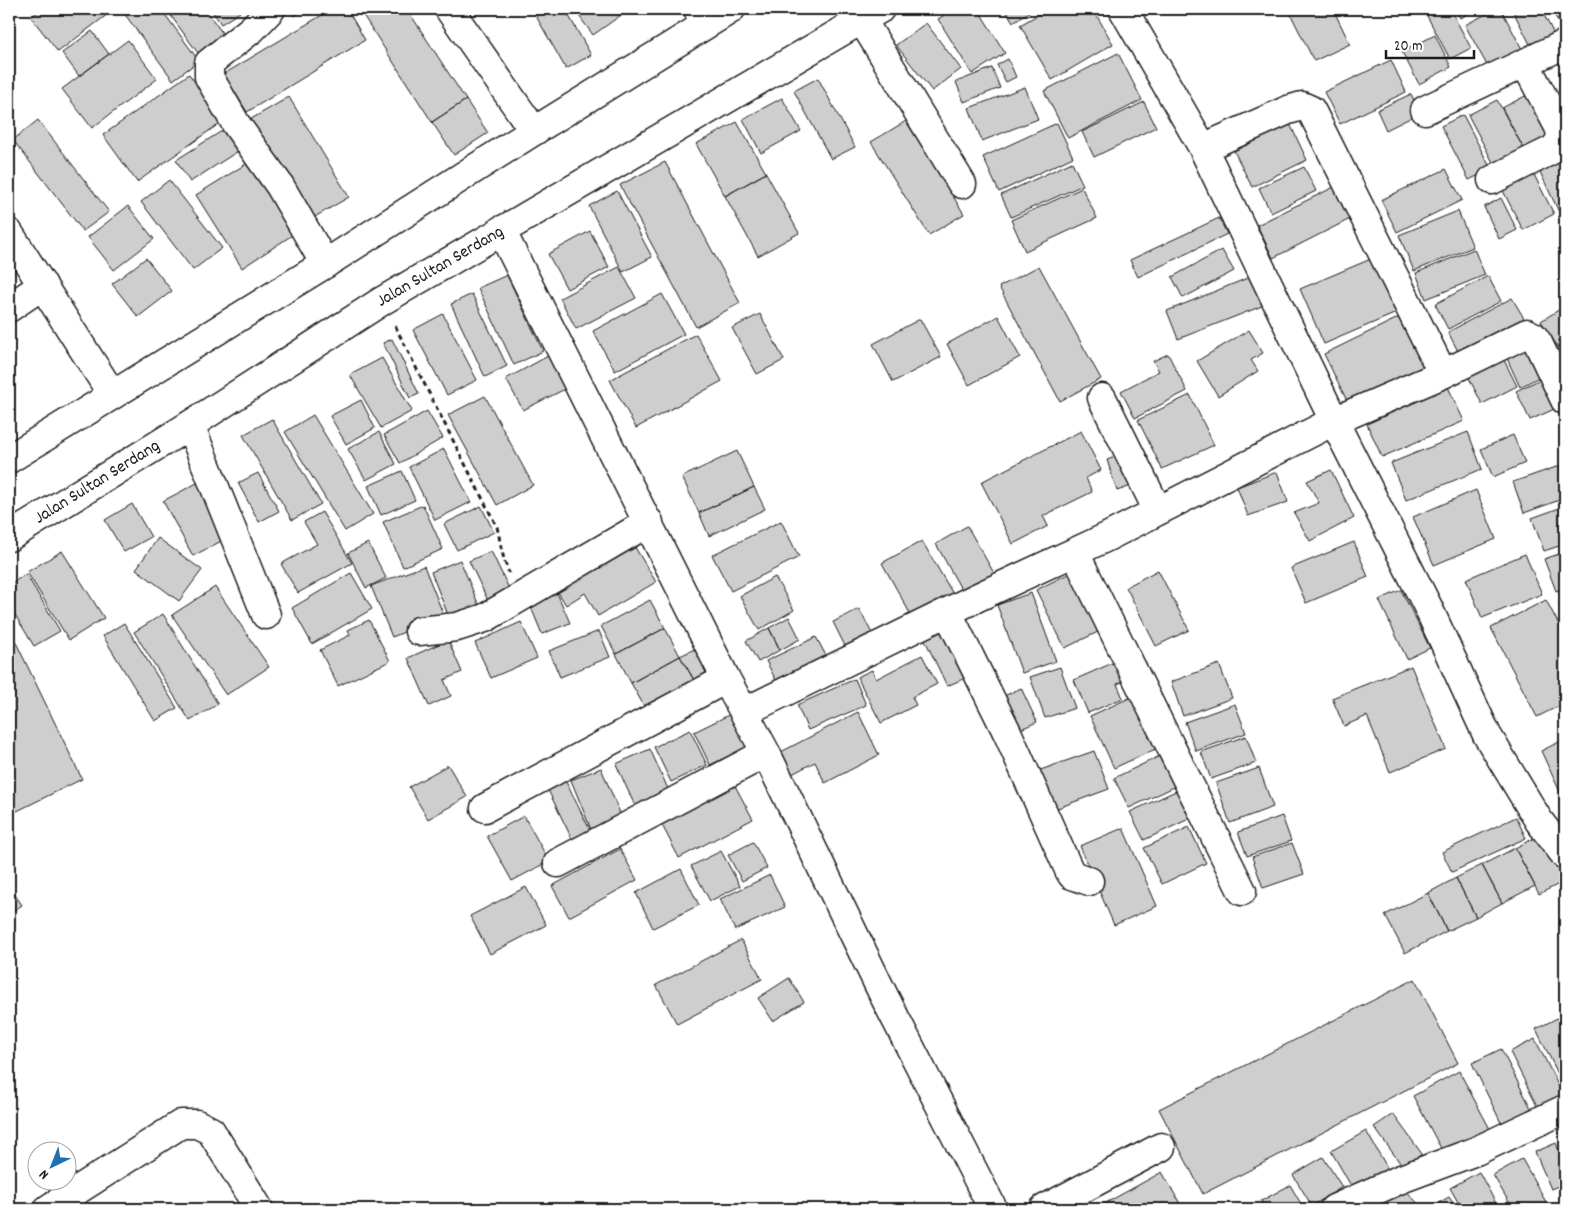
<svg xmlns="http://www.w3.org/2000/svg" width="1574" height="1218" font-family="Dekko,sans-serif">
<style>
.building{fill:#cecece;stroke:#1c1c1c}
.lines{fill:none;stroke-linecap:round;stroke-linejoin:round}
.minor-casing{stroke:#1c1c1c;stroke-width:31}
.highway-casing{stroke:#1c1c1c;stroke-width:31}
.path{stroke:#1c1c1c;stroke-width:3;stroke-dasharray:5 4;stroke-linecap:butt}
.minor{stroke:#fff;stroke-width:28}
.highway{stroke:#fff;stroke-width:28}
.labels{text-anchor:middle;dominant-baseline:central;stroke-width:4;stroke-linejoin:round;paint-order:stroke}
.street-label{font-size:18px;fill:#1c1c1c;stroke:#fff}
</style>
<rect width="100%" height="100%" fill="#fff"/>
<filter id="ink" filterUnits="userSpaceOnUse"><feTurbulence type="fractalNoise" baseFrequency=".02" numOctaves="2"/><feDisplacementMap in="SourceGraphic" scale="10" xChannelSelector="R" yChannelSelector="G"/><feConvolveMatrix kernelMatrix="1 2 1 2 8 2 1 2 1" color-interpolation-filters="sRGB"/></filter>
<g filter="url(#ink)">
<path class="building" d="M41 9H111L112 11 58 52 31 17Z
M121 9H161L199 61 173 80Z
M166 9H205L223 34 198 53Z
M211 9H239L240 12 221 24Z
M290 9H306L294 16Z
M332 9H347L365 40 247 112 224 74Z
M359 9H407L466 100 432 122Z
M532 9H565L591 55 566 69Z
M574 9H621L624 13 593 35Z
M954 9H978L1005 53 972 74 938 19Z
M1005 9H1034L1013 22Z
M1048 9H1093L1113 44 1052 80 1020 25Z
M1288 9H1333L1350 44 1314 61Z
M1435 9H1450L1471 48 1450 59 1426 14Z
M1455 9H1478L1460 18Z
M1496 9H1501L1523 51 1489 69 1465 25Z
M1512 9H1541L1556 38 1533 50Z
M1551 9H1565V26L1562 28Z
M926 23 961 69 932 91 896 45Z
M92 31 109 54 79 76 62 53Z
M1435 35 1451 67 1419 84 1402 52Z
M128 40 157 79 92 128 62 89Z
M1118 53 1142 100 1068 138 1044 91Z
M1008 59 1016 77 1006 82 997 65Z
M1391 60 1406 92 1340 124 1324 92Z
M992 68 1000 88 964 102 956 82Z
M189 74 223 121 137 182 103 135Z
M818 78 855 147 831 159 794 91Z
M1025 87 1038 119 982 141 969 108Z
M1533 92 1557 136 1526 153 1502 108Z
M1411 94 1420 113 1386 130 1377 110Z
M289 97 349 197 306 222 246 122Z
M782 98 801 131 761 153 743 119Z
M466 100 488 133 454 155 432 122Z
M1497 100 1526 153 1496 168 1468 115Z
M1144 102 1156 127 1094 157 1082 132Z
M1463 115 1491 169 1469 180 1441 126Z
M38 120 109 212 83 231 13 140Z
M906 121 964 214 929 235 871 142Z
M737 122 766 173 725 196 696 144Z
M1057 123 1073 157 999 192 983 157Z
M233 124 246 146 190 182 176 160Z
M1290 124 1307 160 1252 187 1234 151Z
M254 159 300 230 242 268 196 195Z
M1565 160V209L1559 212 1540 172Z
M665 162 740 303 696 327 620 185Z
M1072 162 1083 185 1011 217 1001 195Z
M1304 167 1316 191 1271 213 1259 188Z
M1530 167 1554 214 1523 230 1499 183Z
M1446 169 1462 200 1397 232 1381 200Z
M766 173 799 233 758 256 725 196Z
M169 180 222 248 193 270 141 202Z
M1334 187 1350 219 1273 258 1257 225Z
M1082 188 1097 218 1025 251 1011 220Z
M617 191 652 257 623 272 589 206Z
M1501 198 1517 230 1499 239 1484 207Z
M128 206 154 239 114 270 88 237Z
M1458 211 1473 247 1414 271 1399 235Z
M1219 218 1227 234 1138 277 1130 260Z
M590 231 609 267 567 289 548 254Z
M1474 249 1485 275 1426 299 1416 273Z
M1222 250 1234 271 1183 298 1172 277Z
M1378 256 1401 311 1324 344 1300 289Z
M146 258 172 291 138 317 112 284Z
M1039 266 1101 379 1060 401 999 287Z
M619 267 636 298 576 329 560 298Z
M507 275 543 351 514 365 478 288Z
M1488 276 1501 301 1448 329 1435 304Z
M1250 277 1262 306 1178 339 1167 311Z
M472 294 507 366 485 377 451 304Z
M662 294 684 334 615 371 593 331Z
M1512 298 1525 320 1460 355 1448 332Z
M1565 306V358L1541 321Z
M443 314 477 380 447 395 413 330Z
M760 314 784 360 757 374 732 328Z
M998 316 1020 357 969 385 947 344Z
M1402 316 1428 369 1350 407 1324 354Z
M920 319 941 357 893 382 873 344Z
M1249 330 1263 353 1251 360 1258 371 1218 396 1197 361Z
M696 334 722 381 636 428 610 380Z
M392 339 419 394 410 398 383 343Z
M1529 342 1545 374 1520 387 1505 354Z
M1168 354 1187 391 1135 418 1121 391 1159 371 1153 361Z
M548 356 565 389 523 410 506 379Z
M382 358 412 411 381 428 350 375Z
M1503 358 1517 386 1482 404 1468 376Z
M1545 377 1559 407 1530 420 1516 391Z
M1448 387 1464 421 1382 457 1367 424Z
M1190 395 1214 445 1162 469 1138 420Z
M485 396 533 485 497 505 448 415Z
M361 400 375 428 346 444 330 416Z
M427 411 443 438 400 463 384 435Z
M313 415 373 514 345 531 285 432Z
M272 419 321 504 292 520 243 435Z
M1081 431 1101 470 1086 478 1092 492 1043 516 1048 526 1013 544 981 482Z
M379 432 396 464 366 480 348 449Z
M1468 432 1482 469 1406 500 1391 463Z
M1513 435 1525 463 1493 477 1481 449Z
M444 449 471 502 435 520 409 467Z
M737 451 754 487 699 513 682 477Z
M1123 454 1134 485 1117 491 1107 460Z
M1565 464V498L1524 513 1513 482Z
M1331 470 1354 518 1310 541 1294 513 1319 503 1307 481Z
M402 471 415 500 381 515 368 486Z
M1277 472 1288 502 1248 516 1237 487Z
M258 473 279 511 259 522 238 483Z
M197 483 227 538 193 556 163 501Z
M754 487 765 509 709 536 699 513Z
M1476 490 1496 539 1434 565 1413 517Z
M132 504 151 537 124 552 105 520Z
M423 505 443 549 403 567 383 522Z
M481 506 494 532 457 550 444 524Z
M1565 506V544L1544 551 1532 518Z
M322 512 352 563 298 593 281 564 317 544 304 522Z
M781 521 799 557 731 591 712 555Z
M967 526 998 580 966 598 936 544Z
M158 538 202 570 179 601 136 569Z
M922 541 957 601 916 624 882 563Z
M1354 542 1368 577 1306 603 1291 568Z
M368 543 386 578 366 588 348 553Z
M633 544 656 582 598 616 585 593 566 605 556 589Z
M62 551 104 618 69 640 27 572Z
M491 551 514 599 492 609 469 561Z
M1565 552V588L1556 591 1544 559Z
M1525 554 1542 594 1482 618 1466 579Z
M460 560 482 613 452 625 431 572Z
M424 566 444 616 392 637 371 586Z
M1076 570 1106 628 1065 648 1036 590Z
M1158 570 1189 630 1156 646 1126 587Z
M351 573 372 609 312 644 292 608Z
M26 574 60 631 34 646 9 605V585Z
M775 577 794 610 759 630 740 596Z
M215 587 269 667 226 695 172 615Z
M1401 590 1430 648 1407 659 1379 600Z
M557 593 570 623 542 634 530 605Z
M1031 593 1056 661 1022 673 997 605Z
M650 600 665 628 616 654 601 626Z
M1546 600 1565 636V703L1537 717 1491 628Z
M859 609 875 639 848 652 833 622Z
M163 614 218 704 190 721 134 632Z
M789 617 800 639 780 650 769 628Z
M369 620 390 661 338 686 320 650 350 635 348 630Z
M521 622 537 658 491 678 475 643Z
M124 623 177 708 155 721 103 636Z
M950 626 972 675 947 686 924 638Z
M9 628 82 779 9 815Z
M665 628 680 656 631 683 616 654Z
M769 628 780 650 758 662 746 641Z
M599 631 610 657 560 677 549 651Z
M816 637 831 665 781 690 766 661Z
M448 640 462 672 444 680 451 696 429 706 408 658Z
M705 644 718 667 694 680 680 656Z
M922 655 937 684 912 697 916 705 881 723 857 677 872 670 876 679Z
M680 656 694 680 644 706 631 683Z
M1117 661 1125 681 1117 684 1123 698 1088 713 1074 680Z
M1219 664 1232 698 1183 716 1171 682Z
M1411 666 1446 749 1390 772 1367 716 1344 726 1332 698Z
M1060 667 1075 708 1045 718 1030 677Z
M855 679 866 705 808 730 797 705Z
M1021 688 1037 722 1014 732 998 699Z
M1138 694 1162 746 1114 768 1090 716Z
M1235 704 1246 733 1196 751 1185 722Z
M735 712 751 745 710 765 694 732Z
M858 712 879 755 825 783 815 762 790 775 779 753Z
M690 730 707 765 671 782 654 747Z
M1246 736 1256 763 1211 779 1201 752Z
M1565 739V792L1561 794 1541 751Z
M650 749 669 791 635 806 616 764Z
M1094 751 1109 789 1047 812 1032 773Z
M1160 756 1174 787 1129 808 1114 778Z
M448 765 467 797 428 819 409 787Z
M601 768 625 825 594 837 571 780Z
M1259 768 1273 807 1230 823 1216 783Z
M565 780 594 838 576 847 547 788Z
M734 784 753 819 679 858 661 823Z
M1178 790 1191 818 1144 840 1130 812Z
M524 816 549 861 512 881 487 836Z
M1282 816 1291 841 1247 856 1238 832Z
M1516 817 1526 838 1452 872 1442 852Z
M1189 827 1206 863 1162 884 1144 848Z
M1123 828 1157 906 1114 925 1080 846Z
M1542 834 1565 881 1539 894 1515 848Z
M753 842 767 868 742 881 728 855Z
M1292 843 1304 874 1263 888 1252 857Z
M1515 848 1535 886 1502 903 1482 865Z
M620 849 637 880 569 917 552 886Z
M721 851 740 886 710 901 691 866Z
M1482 865 1502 903 1476 917 1456 878Z
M681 869 699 905 653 928 636 893Z
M770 875 785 907 735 930 720 899Z
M1456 878 1476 917 1447 931 1428 893Z
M9 886 22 905 9 914Z
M526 887 546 925 490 954 470 916Z
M1428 893 1447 931 1405 953 1385 915Z
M741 940 762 979 677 1024 656 985Z
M789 978 804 1002 773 1021 758 998Z
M1415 979 1458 1063 1203 1194 1159 1109Z
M1565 1014V1088L1536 1029Z
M1535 1039 1564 1097 1539 1110 1510 1052Z
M1501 1049 1535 1116 1505 1131 1472 1063Z
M1459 1071 1490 1129 1444 1154 1413 1096Z
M1393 1114 1422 1154 1403 1167 1374 1127Z
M1366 1131 1388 1169 1353 1189 1331 1151Z
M1556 1143 1565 1166V1183L1551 1189 1535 1152Z
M1323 1157 1342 1187 1312 1206 1293 1175Z
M1522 1159 1547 1204 1539 1209H1513L1493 1175Z
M1162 1172 1183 1209H1095Z
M1479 1172 1499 1209H1462L1450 1188Z
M1290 1185 1304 1209H1265L1261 1201Z
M1401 1185 1421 1207 1418 1209H1375Z
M1449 1197 1457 1209H1427Z"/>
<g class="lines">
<defs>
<path id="minor" d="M271 9 252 29 209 63V77L236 124 280 186 325 264
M449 9 534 131
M698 9 704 25
M1123 9 1203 148 1334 421 1427 605 1487 735 1539 821 1565 855
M862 20 962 184
M1425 110 1565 44
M1203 148 1288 110 1302 106 1311 110 1443 374
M1492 180 1554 149 1562 138 1559 127 1525 63
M501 230 726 679 766 753 884 996 993 1209
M9 233 112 394
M9 308 43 285
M1102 398 1158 511
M190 425 266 615
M1075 553 1242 891
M948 613 1007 732 1069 870 1072 875 1089 881
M419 631 457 627 485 618 649 522
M744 712 976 598 1105 538 1334 421 1443 374 1527 333 1533 336 1538 343 1565 400
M485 808 726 679
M558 863 766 753
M48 1209 181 1124H197L211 1131 259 1209
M1044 1209 1161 1147
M1334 1209 1401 1179 1476 1151 1565 1109"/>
<g id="highway">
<path d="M9 459 325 264 534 131 731 9"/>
<path id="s1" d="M9 537 190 425 382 301 880 9"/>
</g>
</defs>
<use href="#minor" class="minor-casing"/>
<use href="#highway" class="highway-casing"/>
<path class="path" d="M395 326 497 527C501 544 502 557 509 573"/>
<use href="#minor" class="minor"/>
<use href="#highway" class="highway"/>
</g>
</g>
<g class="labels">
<g class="street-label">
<text stroke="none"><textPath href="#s1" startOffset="509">Jalan Sultan Serdang</textPath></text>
<text stroke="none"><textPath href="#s1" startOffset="104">Jalan Sultan Serdang</textPath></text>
</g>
</g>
<rect width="1574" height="1218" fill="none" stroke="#fff" stroke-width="30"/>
<rect x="15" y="15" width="1544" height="1188" fill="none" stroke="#1c1c1c" stroke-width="2" filter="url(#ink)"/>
<g transform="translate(52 1166) rotate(223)"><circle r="24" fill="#ffffff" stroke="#a4a4a4"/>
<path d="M0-4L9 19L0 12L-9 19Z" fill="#1f6fb2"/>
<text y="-8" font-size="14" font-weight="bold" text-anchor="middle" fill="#1c1c1c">N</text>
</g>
<path d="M1386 50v8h88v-8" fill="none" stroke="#1c1c1c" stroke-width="2.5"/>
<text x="1394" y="50" font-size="15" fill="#1c1c1c" stroke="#ffffff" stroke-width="4" paint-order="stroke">20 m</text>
</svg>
